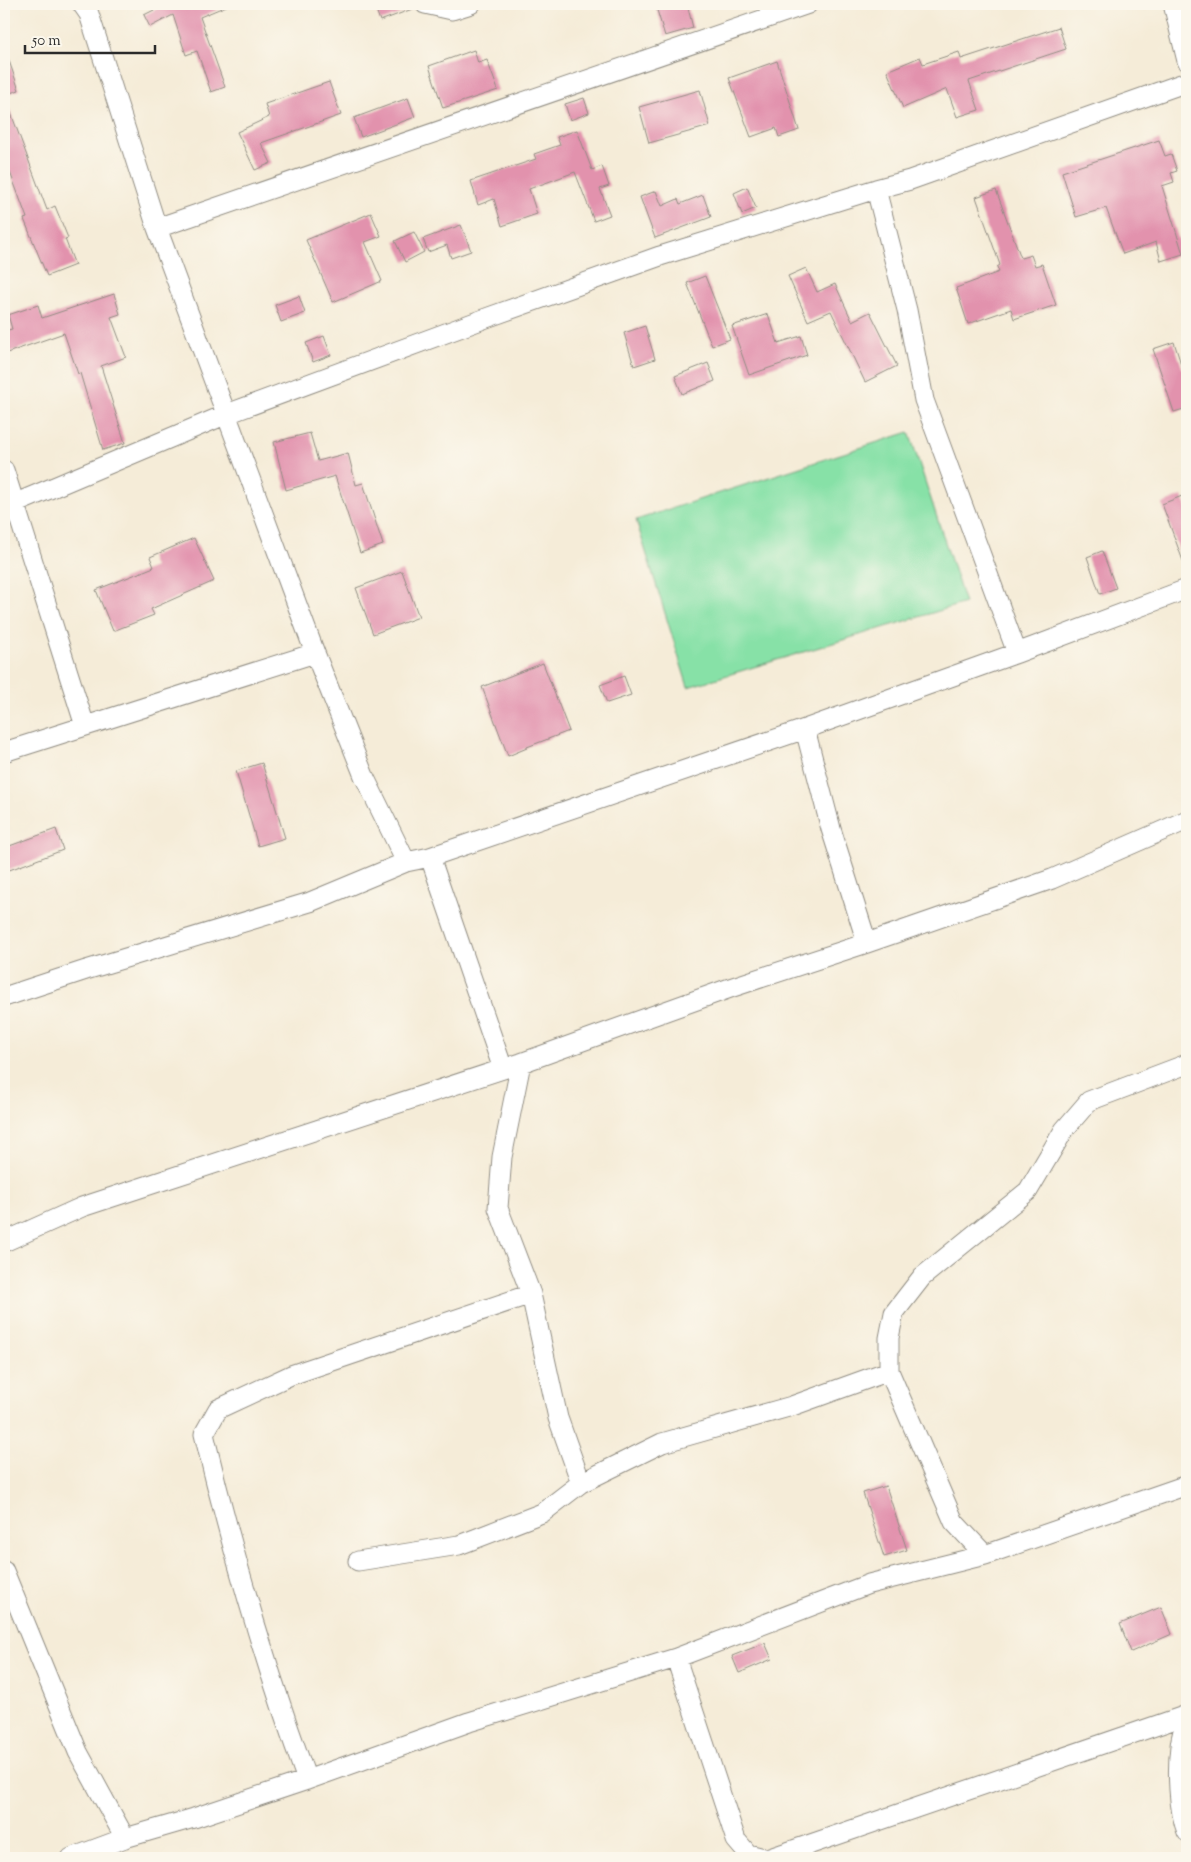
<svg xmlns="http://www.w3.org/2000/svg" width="1191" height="1862" font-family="'Sorts Mill Goudy',serif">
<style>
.green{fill:#87e1a7;stroke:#598669}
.building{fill:#e292ad}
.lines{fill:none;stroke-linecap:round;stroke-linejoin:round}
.minor-casing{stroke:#908c82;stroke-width:21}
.minor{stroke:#fff;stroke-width:19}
</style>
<rect width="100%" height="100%" fill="#fbf7ec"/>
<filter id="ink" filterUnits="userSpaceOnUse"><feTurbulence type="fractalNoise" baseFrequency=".02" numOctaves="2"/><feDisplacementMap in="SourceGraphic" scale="10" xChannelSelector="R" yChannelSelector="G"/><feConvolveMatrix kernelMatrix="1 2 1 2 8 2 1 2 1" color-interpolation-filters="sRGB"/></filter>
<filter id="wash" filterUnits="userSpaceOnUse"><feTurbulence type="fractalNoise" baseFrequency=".0096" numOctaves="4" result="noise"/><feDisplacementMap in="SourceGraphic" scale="20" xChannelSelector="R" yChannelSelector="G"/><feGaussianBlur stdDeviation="1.12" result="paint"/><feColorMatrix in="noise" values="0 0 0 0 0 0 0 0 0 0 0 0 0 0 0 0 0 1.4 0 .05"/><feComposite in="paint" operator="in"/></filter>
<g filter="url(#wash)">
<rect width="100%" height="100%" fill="#f5ecd8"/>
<path class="green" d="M909 432 965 603 688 687 636 520Z"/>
<g id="blocks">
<path class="building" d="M166 4H231L200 17 225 87 211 92 197 51 186 55 173 15 150 27 144 15Z
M374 4H414L415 8 380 21Z
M666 4H687L693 28 665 36 656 7Z
M1059 27 1066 49 969 81 979 110 957 117 947 89 903 108 887 71 920 57 923 64 959 52 961 59Z
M474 50 478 63 487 60 498 90 443 108 429 66Z
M6 52 19 90 4 95V53Z
M777 61 799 130 779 137 776 128 751 137 729 78Z
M329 82 341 115 261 143 271 163 255 170 237 132 269 117 265 104Z
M700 90 710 126 649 143 639 107Z
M5 97 47 210 55 206 68 238 65 239 75 265 47 276 24 219 27 218 4 156V98Z
M408 98 415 117 361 137 354 118Z
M584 98 589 113 570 120 565 104Z
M577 130 592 170 602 166 609 186 600 189 610 215 594 221 575 172 529 189 537 214 502 226 494 199 478 205 471 181 536 159 534 154 560 145 557 137Z
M1159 140 1165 156 1171 154 1177 171 1171 173 1174 182 1162 186 1183 254 1161 261 1156 242 1123 254 1106 208 1076 217 1062 172Z
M747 187 756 208 742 214 734 193Z
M996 190 1021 258 1031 255 1035 266 1042 264 1056 305 1014 319 1011 309 968 324 956 288 999 272 997 267 1000 265 976 197Z
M656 191 662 206 678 199 680 204 703 195 711 217 655 238 640 197Z
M371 213 381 236 365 242 382 281 333 302 306 240Z
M461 225 471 251 451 258 447 245 428 252 423 239Z
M414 232 424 252 405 262 395 241Z
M806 268 817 292 835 284 852 321 870 312 897 366 865 382 831 311 808 321 788 276Z
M705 276 730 339 712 346 687 283Z
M114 294 120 314 111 317 126 357 101 366 125 443 103 450 80 373 78 374 64 333 4 354V331L12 329 8 315 38 305 42 318Z
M299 296 305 313 281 322 275 305Z
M768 314 778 343 801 336 807 355 749 375 732 326Z
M645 326 655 359 634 366 624 333Z
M324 336 331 355 313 362 306 343Z
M1174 342 1187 383V408L1174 412 1153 349Z
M708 363 715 381 682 394 675 376Z
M310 433 318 461 348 453 356 485 363 483 383 545 360 553 335 476 286 490 274 442Z
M1182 496 1187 510V569H1186L1162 504Z
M194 538 214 581 151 609 154 615 113 631 96 590 154 567 150 557Z
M1102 551 1116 588 1100 594 1087 557Z
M402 571 419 617 373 634 356 588Z
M543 663 569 731 527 747V748L508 756 482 687Z
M624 676 631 695 607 703 600 685Z
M262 763 285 838 258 846 236 771Z
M56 829 63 850 4 872V848Z
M886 1486 907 1550 884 1557 863 1493Z
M1161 1607 1172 1634 1131 1652 1120 1624Z
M765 1643 772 1659 739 1673 732 1656Z"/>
</g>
</g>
<g filter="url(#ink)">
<use href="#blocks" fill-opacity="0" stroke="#908c82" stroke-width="1"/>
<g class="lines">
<defs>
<path id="minor" d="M82 4 89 14 157 228 315 653 364 776 406 862
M425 4 452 10 471 4
M1173 4 1187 61
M876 189 907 310 924 400 1017 653
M157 228 808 4
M4 470 85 726
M14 504 227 414 489 317 660 256 876 189 910 180 1187 82
M805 729 831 829 867 943
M4 752 315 653
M430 857 503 1069
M4 997 86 970 310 902 406 862 430 857 805 729 1017 653 1187 589
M521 1063 502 1157 498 1208 531 1294 558 1418 581 1483
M4 1242 82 1207 521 1063 730 988 867 943 1052 879 1187 820
M985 1555 954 1522 889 1371V1338L894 1313 922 1277 1028 1191 1064 1130 1089 1101 1187 1064
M358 1561 459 1545 542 1513 581 1483 662 1443 792 1406 889 1371
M4 1571 78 1752 125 1838
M676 1658 736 1840 748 1854 764 1858
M1187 1715C1185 1725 1181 1736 1180 1746 1177 1770 1178 1809 1187 1832
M307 1780C266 1668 232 1551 204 1434L218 1409 291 1375 531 1294
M71 1858 125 1838 194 1818 307 1780 469 1722 676 1658 869 1584 985 1555 1187 1485
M770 1858 1187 1715"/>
</defs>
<use href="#minor" class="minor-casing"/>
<use href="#minor" class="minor"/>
</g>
</g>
<rect width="1191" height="1862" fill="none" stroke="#fbf7ec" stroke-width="20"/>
<path d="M25 45v8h130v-8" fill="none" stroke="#2b2b2b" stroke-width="2.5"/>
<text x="32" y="45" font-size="15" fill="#2b2b2b" stroke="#fbf7ec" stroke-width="4" paint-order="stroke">50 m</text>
</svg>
